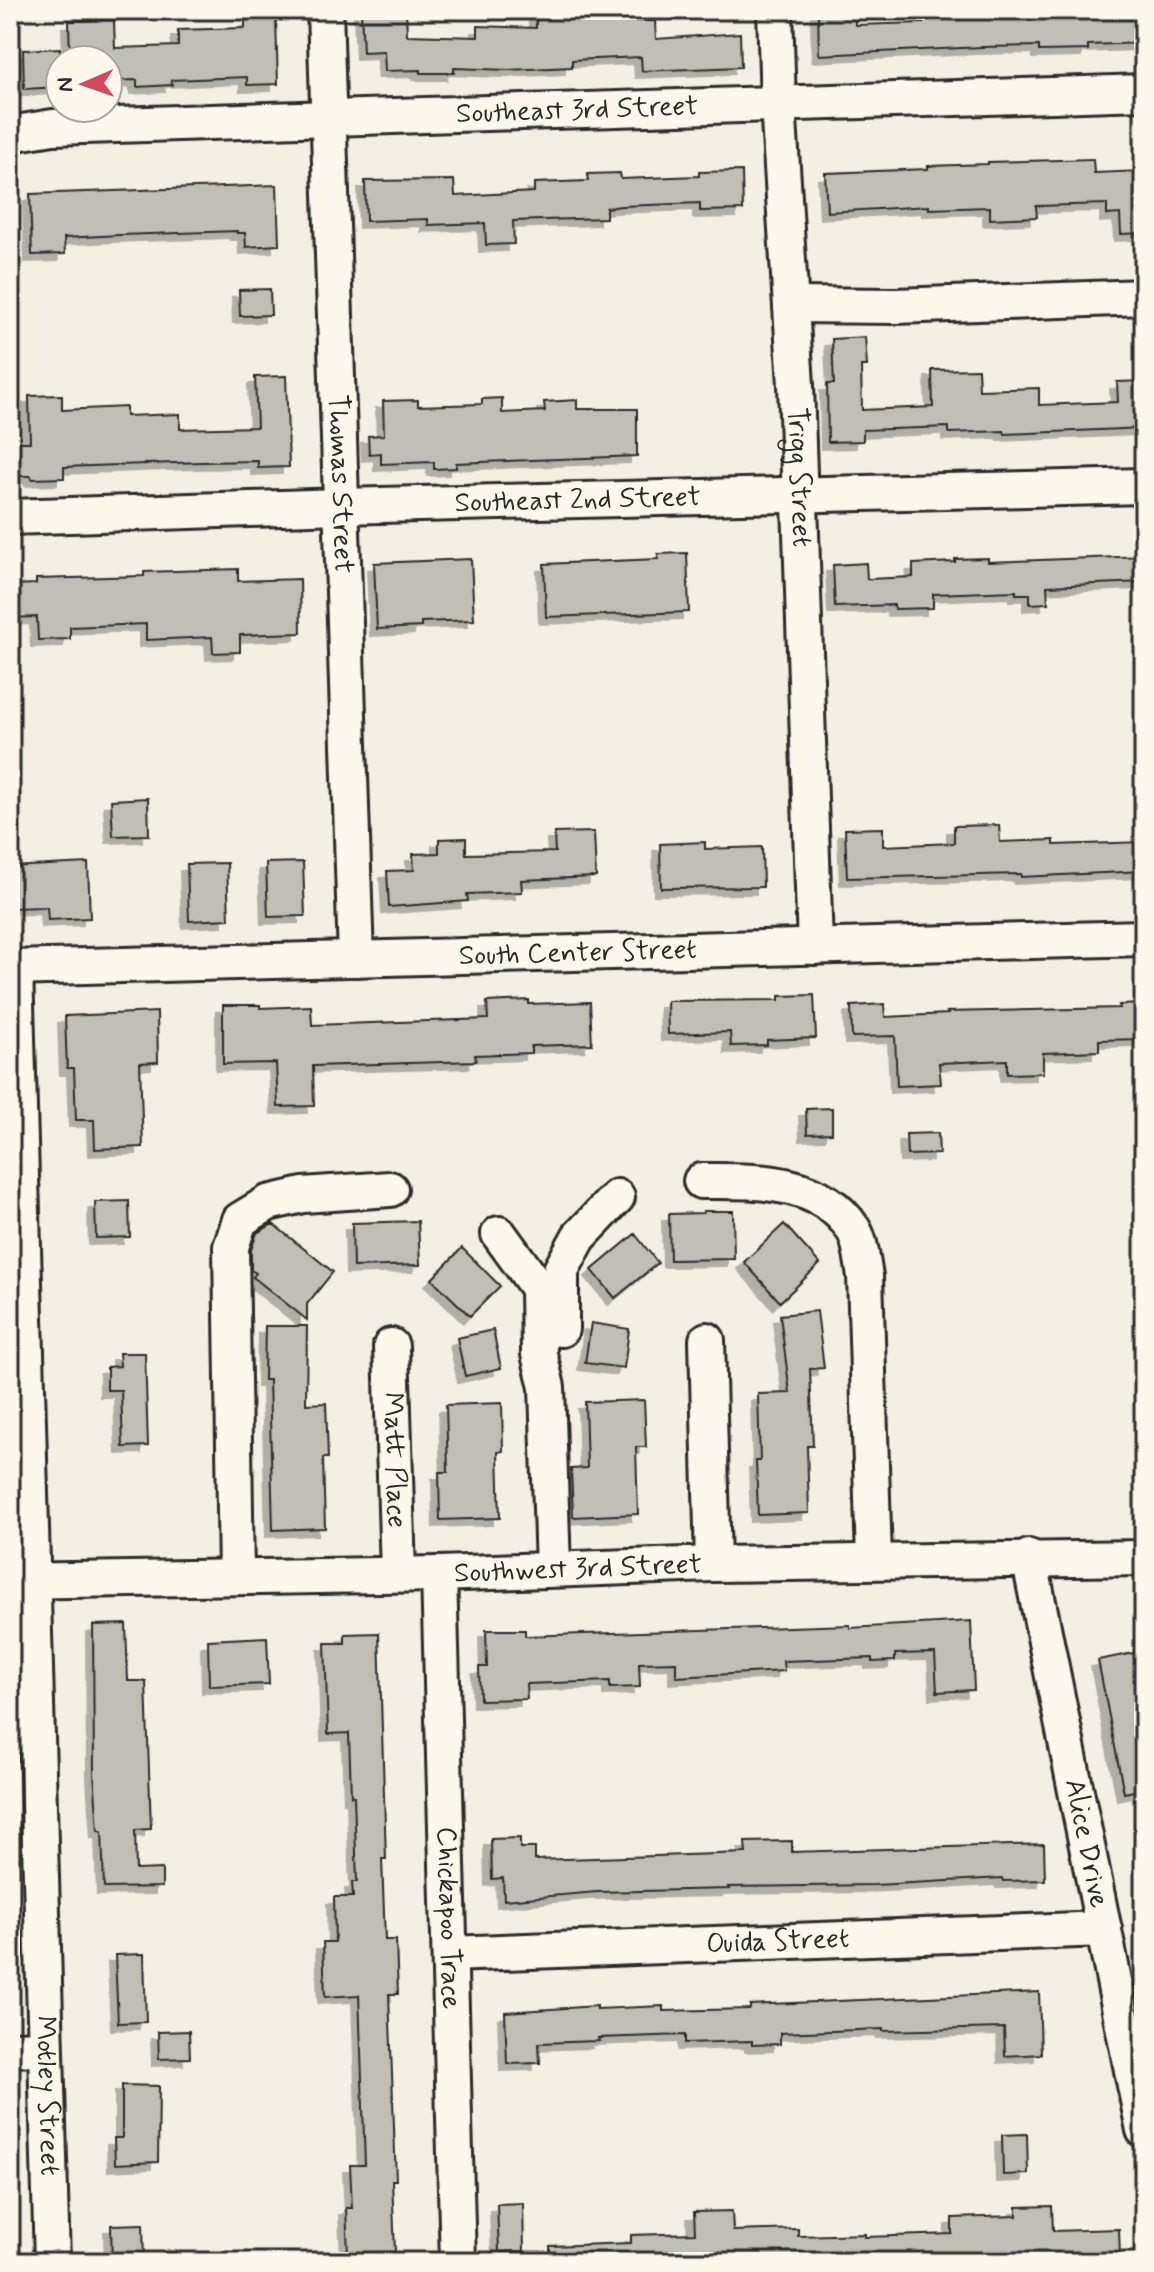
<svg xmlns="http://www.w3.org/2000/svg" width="1154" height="2272" font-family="Mynerve,sans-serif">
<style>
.building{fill:#c0beb6;stroke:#2b2b2b;stroke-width:2;filter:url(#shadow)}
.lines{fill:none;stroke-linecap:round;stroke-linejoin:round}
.minor-casing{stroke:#2b2b2b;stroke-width:40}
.minor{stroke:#fbf7ec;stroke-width:34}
.labels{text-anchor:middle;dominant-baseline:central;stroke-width:7;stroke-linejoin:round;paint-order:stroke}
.street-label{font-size:28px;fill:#2b2b2b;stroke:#fbf7ec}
</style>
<defs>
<filter id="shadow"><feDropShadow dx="-7" dy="7" stdDeviation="0" flood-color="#0004"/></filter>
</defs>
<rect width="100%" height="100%" fill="#f3efe4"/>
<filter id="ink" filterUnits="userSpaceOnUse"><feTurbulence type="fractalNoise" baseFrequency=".0125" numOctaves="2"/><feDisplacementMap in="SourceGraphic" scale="16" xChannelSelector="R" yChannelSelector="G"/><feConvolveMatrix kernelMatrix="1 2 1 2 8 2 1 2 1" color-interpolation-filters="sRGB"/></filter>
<g filter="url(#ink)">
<path class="building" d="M361 10H406L407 35 478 37V26L536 28V13L610 12V20L655 21 656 39 740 33 741 67 642 71 641 57 572 60V67L508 70 454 68V73H420V70L385 71 384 51 363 52Z
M818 10H855V25L923 23V18L970 16V18L1028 16V19L1096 17V10H1144V43L1088 45V50L1039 51V46L982 47 819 55Z
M276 19 278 84 247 85V77L171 80 172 85 137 87V80L108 81V60H70L69 21 114 20 115 48 178 46V30L245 28V20Z
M60 48V87L24 89 23 50Z
M1093 159 1094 173 1144 171V233L1121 234 1120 214 1107 215V204L1036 206 1037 217 990 219V207L929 209V206L827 212 825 173 928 169V166L988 164V162Z
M742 171 743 210 700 211V203L622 206 606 208V218L513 221 514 244 486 245 485 223 428 225V219L366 221 365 181 454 180 455 196 534 192V183L588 181V174L620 173 621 179 699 176V172Z
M277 185 279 245 246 247 245 233H237V231L120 235 64 238 65 254 32 255 30 194Z
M270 289 271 315 240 316 239 290Z
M865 337 867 366H861L862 410 933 407 932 370 978 369 979 390 1039 388V405L1118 402 1117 382 1144 381V428L1005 434 1004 431 949 433V427L863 430V441L828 442 827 384H834L832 339Z
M286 376 289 467 258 468V461L202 462 64 467V478L32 479 31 476H10V442H30L29 396 62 395V410L126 407V416L180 414V429L257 427 255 377Z
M502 398V413L545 411 544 402 577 400V409H637V456L456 463V468L434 469V462L381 464V453L369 454 368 436 384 435 383 401 418 400V406L482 404V399Z
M687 553 689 612 546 617 544 564 658 559V554Z
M1144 556V582L1047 586 1048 603 1030 604V594H1016V591L933 594V608L895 609 894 605 835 607 833 565 866 563 867 579 913 577V564L955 562V559L988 558V562Z
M471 559 474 620 421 622V627L377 629 374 563Z
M238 569V581L300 579 301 633 240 635V652L213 653 212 637 146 640V624L70 627V639L38 640 37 617 10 618V585L36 584V579L144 576V572Z
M148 798 149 835 113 836 111 800Z
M999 825 1000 842 1054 840V845L1144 842V871L1021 877V874L847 878 845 829 883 828V846L954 843V826Z
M594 832 596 877 521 880 522 892 467 894 468 901 389 907 387 871 414 870 413 854 439 853V839L466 838V854L555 852 554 833Z
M705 842V849L762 847 763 887 661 888 660 844Z
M303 862 305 916 268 917 266 863Z
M88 863 90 918 48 920 47 907 10 908V867Z
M227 863 229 919 189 921 187 864Z
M814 995 816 1038 767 1040V1045L731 1046 730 1032 668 1034 667 1001 779 1000V996Z
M529 1000V1004L590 1002 592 1044 531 1046V1053L475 1055 476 1061 313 1066 314 1106 278 1107 276 1063 223 1064V1005H260V1008L311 1006 312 1025 488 1019 487 1002Z
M884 1004 885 1017 948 1014 947 1012 1120 1008 1119 1005 1144 1004V1039L1099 1040V1051L1043 1053V1073L1007 1074V1060L939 1063 941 1084 897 1086 895 1036 852 1037 851 1006Z
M157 1012 158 1062 140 1063 143 1147 95 1149 94 1120H76L74 1068H67L65 1016Z
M832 1108V1133L807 1134 806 1109Z
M938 1133 939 1154 907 1155 906 1134Z
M129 1201 130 1237 96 1238 95 1202Z
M703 1211H733L734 1259 670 1260 669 1214 703 1213Z
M418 1221 420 1265 353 1267 352 1223Z
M273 1224 333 1272 307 1304V1320L253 1277 256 1273 251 1270V1250L257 1233Z
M784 1224 820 1264 780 1302 744 1262Z
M635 1234 658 1263 615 1298 592 1270Z
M462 1248 500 1286 470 1316 432 1279Z
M817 1311 824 1368 810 1369 813 1446H807L809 1513 758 1515 756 1461H760L758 1394 790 1393 780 1315Z
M591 1323 629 1329 624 1368 585 1363Z
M265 1326H307L306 1404 326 1403 328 1458H323L325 1528 273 1530 269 1380H264Z
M493 1330 501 1368 465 1376 457 1338Z
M119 1353H145L148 1446 123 1447 121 1390H107V1367L120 1366Z
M644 1400 646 1447H636L638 1514 573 1517 571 1469 587 1468 585 1402Z
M502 1403 503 1451 498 1452 500 1518 440 1520 439 1472H448L446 1405Z
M971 1621 974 1690 937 1692 935 1653 895 1654V1661L872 1662V1658L783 1661 784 1671 676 1677V1662L639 1663 640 1687 610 1688V1681L526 1684 527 1699 480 1700 479 1667H487L486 1630H525V1636L850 1625V1628Z
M126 1624 128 1681H146L151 1829 135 1830 136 1870 162 1869V1887L104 1888 102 1831H98L94 1773 93 1625Z
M379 1633 386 1859H382L385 1940H396L398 1994H389L396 2180H392L395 2252 348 2254 346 2208H352L350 2165H365L359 1995 325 1997 323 1942H335L334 1897H353L352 1882H357L354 1796H351L349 1733 328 1734 325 1643H345V1634Z
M267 1637 269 1684 209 1686 208 1640Z
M1144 1651V1789L1124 1793 1098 1660Z
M520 1838V1848H535V1860L746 1853 745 1842 792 1841V1852L1044 1844 1045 1880 1003 1881 1002 1878 875 1885 728 1887 729 1889 597 1892 504 1900 503 1878 492 1879 491 1839Z
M144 1954 146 2022 118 2023 115 1955Z
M1039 1992 1041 2054 1005 2056 1004 2028 883 2031V2029L780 2033V2044L752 2045V2041L685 2043V2035L598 2038 599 2041 539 2043 540 2063 507 2064 505 2012 597 2006V2009L663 2006V2011L750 2009V2005Z
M189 2031 190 2058 159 2059 158 2032Z
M122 2085 159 2086 158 2162 115 2164 114 2138H122Z
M1027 2134 1028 2174 1003 2175 1002 2135Z
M523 2203 524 2251 499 2252 497 2204Z
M1052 2206 1053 2231 1119 2229 1120 2257 1019 2261 1018 2259 926 2262H550V2246L631 2243V2235L695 2233 694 2212 732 2211 733 2231 798 2229V2236L865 2234V2237L952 2234V2218L1017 2216V2207Z
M143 2224 144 2262H112L111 2225Z"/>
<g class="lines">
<defs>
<g id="minor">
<path id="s1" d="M325 10 356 959"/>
<path id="s2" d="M775 10 778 104 796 385 815 947"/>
<path id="s3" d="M10 134 53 127 1144 92"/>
<path d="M791 305 895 306 1144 297"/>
<path id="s4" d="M10 517 341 506 1144 486"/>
<path id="s5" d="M10 968 1144 938"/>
<path id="s6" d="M15 968 52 2262"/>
<path d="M701 1181C754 1181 820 1178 853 1229 861 1241 862 1262 865 1276L874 1560"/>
<path d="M499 1234 538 1288 539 1354 547 1387 553 1569"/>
<path d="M561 1329V1270L579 1237 617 1197"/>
<path d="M707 1340 713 1564"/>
<path id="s7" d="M391 1346 398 1573"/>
<path id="s8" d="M1029 1557 1144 2130"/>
<path id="s9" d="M439 1574 458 2262"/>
<path d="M236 1576 231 1247 240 1220 268 1203 303 1195 390 1189"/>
<path id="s10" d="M10 1581 439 1574 713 1564 1144 1558"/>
<path id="s11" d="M450 1954 1104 1929"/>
<path d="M10 2049 45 2048"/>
</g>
</defs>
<use href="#minor" class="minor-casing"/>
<use href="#minor" class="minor"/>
</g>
</g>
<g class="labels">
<g class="street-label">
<text stroke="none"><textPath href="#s3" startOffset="568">Southeast 3rd Street</textPath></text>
<text stroke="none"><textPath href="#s2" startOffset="468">Trigg Street</textPath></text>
<text stroke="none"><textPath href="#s1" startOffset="474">Thomas Street</textPath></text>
<text stroke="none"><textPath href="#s4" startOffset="568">Southeast 2nd Street</textPath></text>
<text stroke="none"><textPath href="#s5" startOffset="568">South Center Street</textPath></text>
<text stroke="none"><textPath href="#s7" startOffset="114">Matt Place</textPath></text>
<text stroke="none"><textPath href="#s10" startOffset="568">Southwest 3rd Street</textPath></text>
<text stroke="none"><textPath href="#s8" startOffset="292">Alice Drive</textPath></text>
<text stroke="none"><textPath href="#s9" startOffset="344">Chickapoo Trace</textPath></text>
<text stroke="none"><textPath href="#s11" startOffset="328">Ouida Street</textPath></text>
<text stroke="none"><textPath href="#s6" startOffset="1128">Motley Street</textPath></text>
</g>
</g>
<rect width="1154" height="2272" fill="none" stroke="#fbf7ec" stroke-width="40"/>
<rect x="20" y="20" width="1114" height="2232" fill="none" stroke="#2b2b2b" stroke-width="3" filter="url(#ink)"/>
<g transform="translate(84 84) rotate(268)"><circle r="38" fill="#fbf7ec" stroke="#a8a59f" stroke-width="2"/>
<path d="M0-6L14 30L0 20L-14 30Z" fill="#d1495b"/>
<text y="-12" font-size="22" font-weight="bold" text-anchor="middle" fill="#2b2b2b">N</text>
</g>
</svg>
